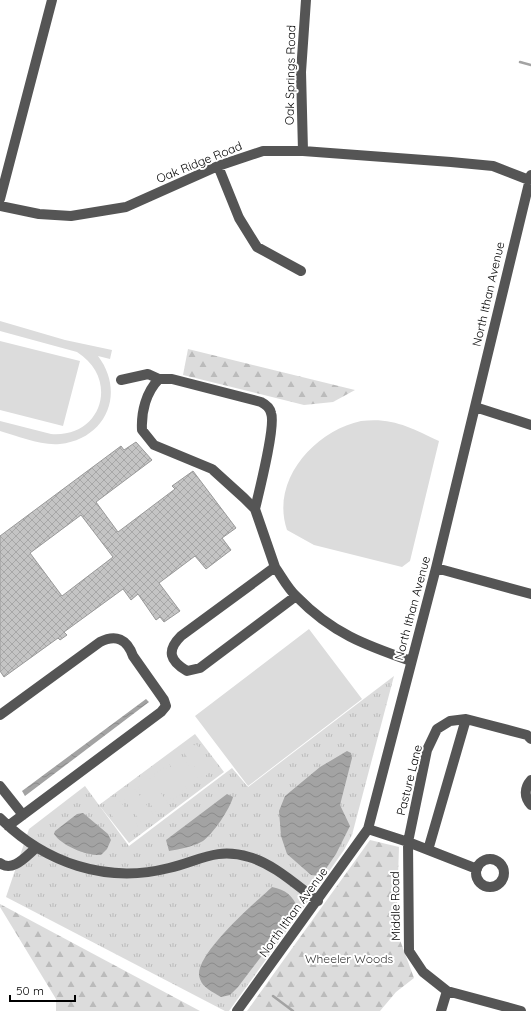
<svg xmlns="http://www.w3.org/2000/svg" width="531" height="1011" font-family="Quicksand,sans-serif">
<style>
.grass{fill:url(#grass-tufts)}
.forest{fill:url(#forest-firs)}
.pitch{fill:#dcdcdc}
.water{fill:url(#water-waves)}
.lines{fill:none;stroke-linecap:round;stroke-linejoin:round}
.stream{stroke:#a3a3a3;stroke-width:2.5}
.building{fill:url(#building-cross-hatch);stroke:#999;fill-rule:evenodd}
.minor{stroke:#555;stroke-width:10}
.labels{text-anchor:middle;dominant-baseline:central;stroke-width:4;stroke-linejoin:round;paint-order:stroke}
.street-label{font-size:12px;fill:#000;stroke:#fff}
.park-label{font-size:12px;fill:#333;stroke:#fff}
</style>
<defs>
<pattern id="grass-tufts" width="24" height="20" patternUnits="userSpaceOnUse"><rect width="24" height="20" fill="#dcdcdc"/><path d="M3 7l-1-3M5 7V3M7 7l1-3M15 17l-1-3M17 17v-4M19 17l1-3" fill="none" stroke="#bbb"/></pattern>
<pattern id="forest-firs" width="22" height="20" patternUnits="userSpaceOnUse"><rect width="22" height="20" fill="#dcdcdc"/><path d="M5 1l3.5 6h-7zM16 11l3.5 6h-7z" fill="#bbb"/></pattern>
<pattern id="water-waves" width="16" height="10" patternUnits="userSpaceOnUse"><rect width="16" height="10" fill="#a3a3a3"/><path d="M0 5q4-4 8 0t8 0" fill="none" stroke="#8b8b8b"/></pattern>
<pattern id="building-cross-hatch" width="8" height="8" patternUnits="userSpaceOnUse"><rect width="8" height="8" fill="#c4c4c4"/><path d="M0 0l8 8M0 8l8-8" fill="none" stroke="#a7a7a7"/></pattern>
</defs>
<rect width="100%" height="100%" fill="#fff"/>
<path class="grass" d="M394 676 352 835 344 850 321 883 229 1011H225L6 897 29 829 85 786 129 846 232 768 248 787Z
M195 734 224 772 129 843 99 805Z"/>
<path class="forest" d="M188 349 355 390 333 402 304 405 183 375Z
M370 840 399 847 397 907 390 913 414 978 396 992 380 1011H247Z
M0 904 200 1011H56V999L0 907Z"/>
<path class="pitch" d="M0 321 65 340 112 350 110 359 98 356C126 393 106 439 60 444 41 446 18 436 0 431V421L51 434C102 438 120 379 77 352L0 331Z
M0 341 80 361 63 426 0 410Z
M361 421C393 417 411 428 439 441L410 561 402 567 314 545 287 530C270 480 315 431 361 421Z
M309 629 362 699 248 786 195 716Z
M196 744 214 769 203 778 184 753Z
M181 755 199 780 187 789 169 764Z
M165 767 184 792 172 800 153 775Z
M150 778 168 803 156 812 138 787Z
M135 789 153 814 142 823 123 798Z
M120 801 138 826 126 835 108 810Z"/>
<path class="water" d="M146 699 149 702 25 796 22 791Z
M347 751 351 753 352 758 340 805 350 826 336 854 321 876 311 875 287 854 281 836 279 811 285 796 320 767Z
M227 794 233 797C230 809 213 834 203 841 193 847 180 849 169 851L166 840Z
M83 813 108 834 111 840 107 849 101 855C87 856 62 846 54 834L55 831 77 814Z
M272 887C286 890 292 895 298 908L238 987 230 995 221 997C213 992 203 988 200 979 190 958 256 902 272 887Z"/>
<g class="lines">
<path class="stream" d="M520 62 531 65
M273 996 293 1011"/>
</g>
<path class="building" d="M136 442 152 460 96 502 118 532 175 489 172 486 193 471 236 528 222 538 231 550 206 569 195 556 159 583 180 611 164 622 160 617 156 620 138 594 131 600 123 589 64 632 67 635 60 640 58 638 4 677 0 671V536L121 446 124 450ZM81 515 113 557 62 596 30 553Z"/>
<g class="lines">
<path class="minor" d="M303 151 301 72 306 0
M218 166 239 218 257 247 301 271
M0 199 52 0
M0 206 39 214 71 216 126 207 218 166 263 151H303L451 162 493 166 529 180
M121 380 148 374 159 379
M475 407 531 425
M255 509C259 492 276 425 271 413 270 408 265 404 261 402L172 379H159C146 392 141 412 142 430L154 445 212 469 244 498 255 509 275 567
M436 568 531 594
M296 596 200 668 187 671C170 661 166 651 181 636L275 567C282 577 288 589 297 597 332 633 365 645 411 661
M0 715 100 642C116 634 127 639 133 656L164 700 166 706 161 712 8 826
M531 780C524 788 524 797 531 805
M0 786 23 815
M0 818C45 863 106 884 169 868 199 861 216 847 249 857 274 864 296 885 318 901
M368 829 408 842 477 869
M428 850 466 719
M476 873a14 14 0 1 1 28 0a14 14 0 1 1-28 0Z
M0 863C13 873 27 855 36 848
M237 1011 368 829 436 568 531 175
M441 1011 447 991
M521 1011 447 991 423 972 409 951 408 842 427 750 437 729 450 721 466 719 527 735 531 739"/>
</g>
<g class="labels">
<g class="street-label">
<text transform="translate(290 75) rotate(-89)">Oak Springs Road</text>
<text transform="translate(199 162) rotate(-22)">Oak Ridge Road</text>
<text transform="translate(488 294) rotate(-77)">North Ithan Avenue</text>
<text transform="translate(412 608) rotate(-75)">North Ithan Avenue</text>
<text transform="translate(409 780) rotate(-76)">Pasture Lane</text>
<text transform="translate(395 906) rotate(-91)">Middle Road</text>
<text transform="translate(293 912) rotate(-54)">North Ithan Avenue</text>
</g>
<g class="park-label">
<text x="349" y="958">Wheeler Woods</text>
</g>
</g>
<path d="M10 995v6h65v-6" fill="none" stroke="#000000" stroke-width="2"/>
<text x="16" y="995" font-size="12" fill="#000000" stroke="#ffffff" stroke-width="3" paint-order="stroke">50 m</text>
</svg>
